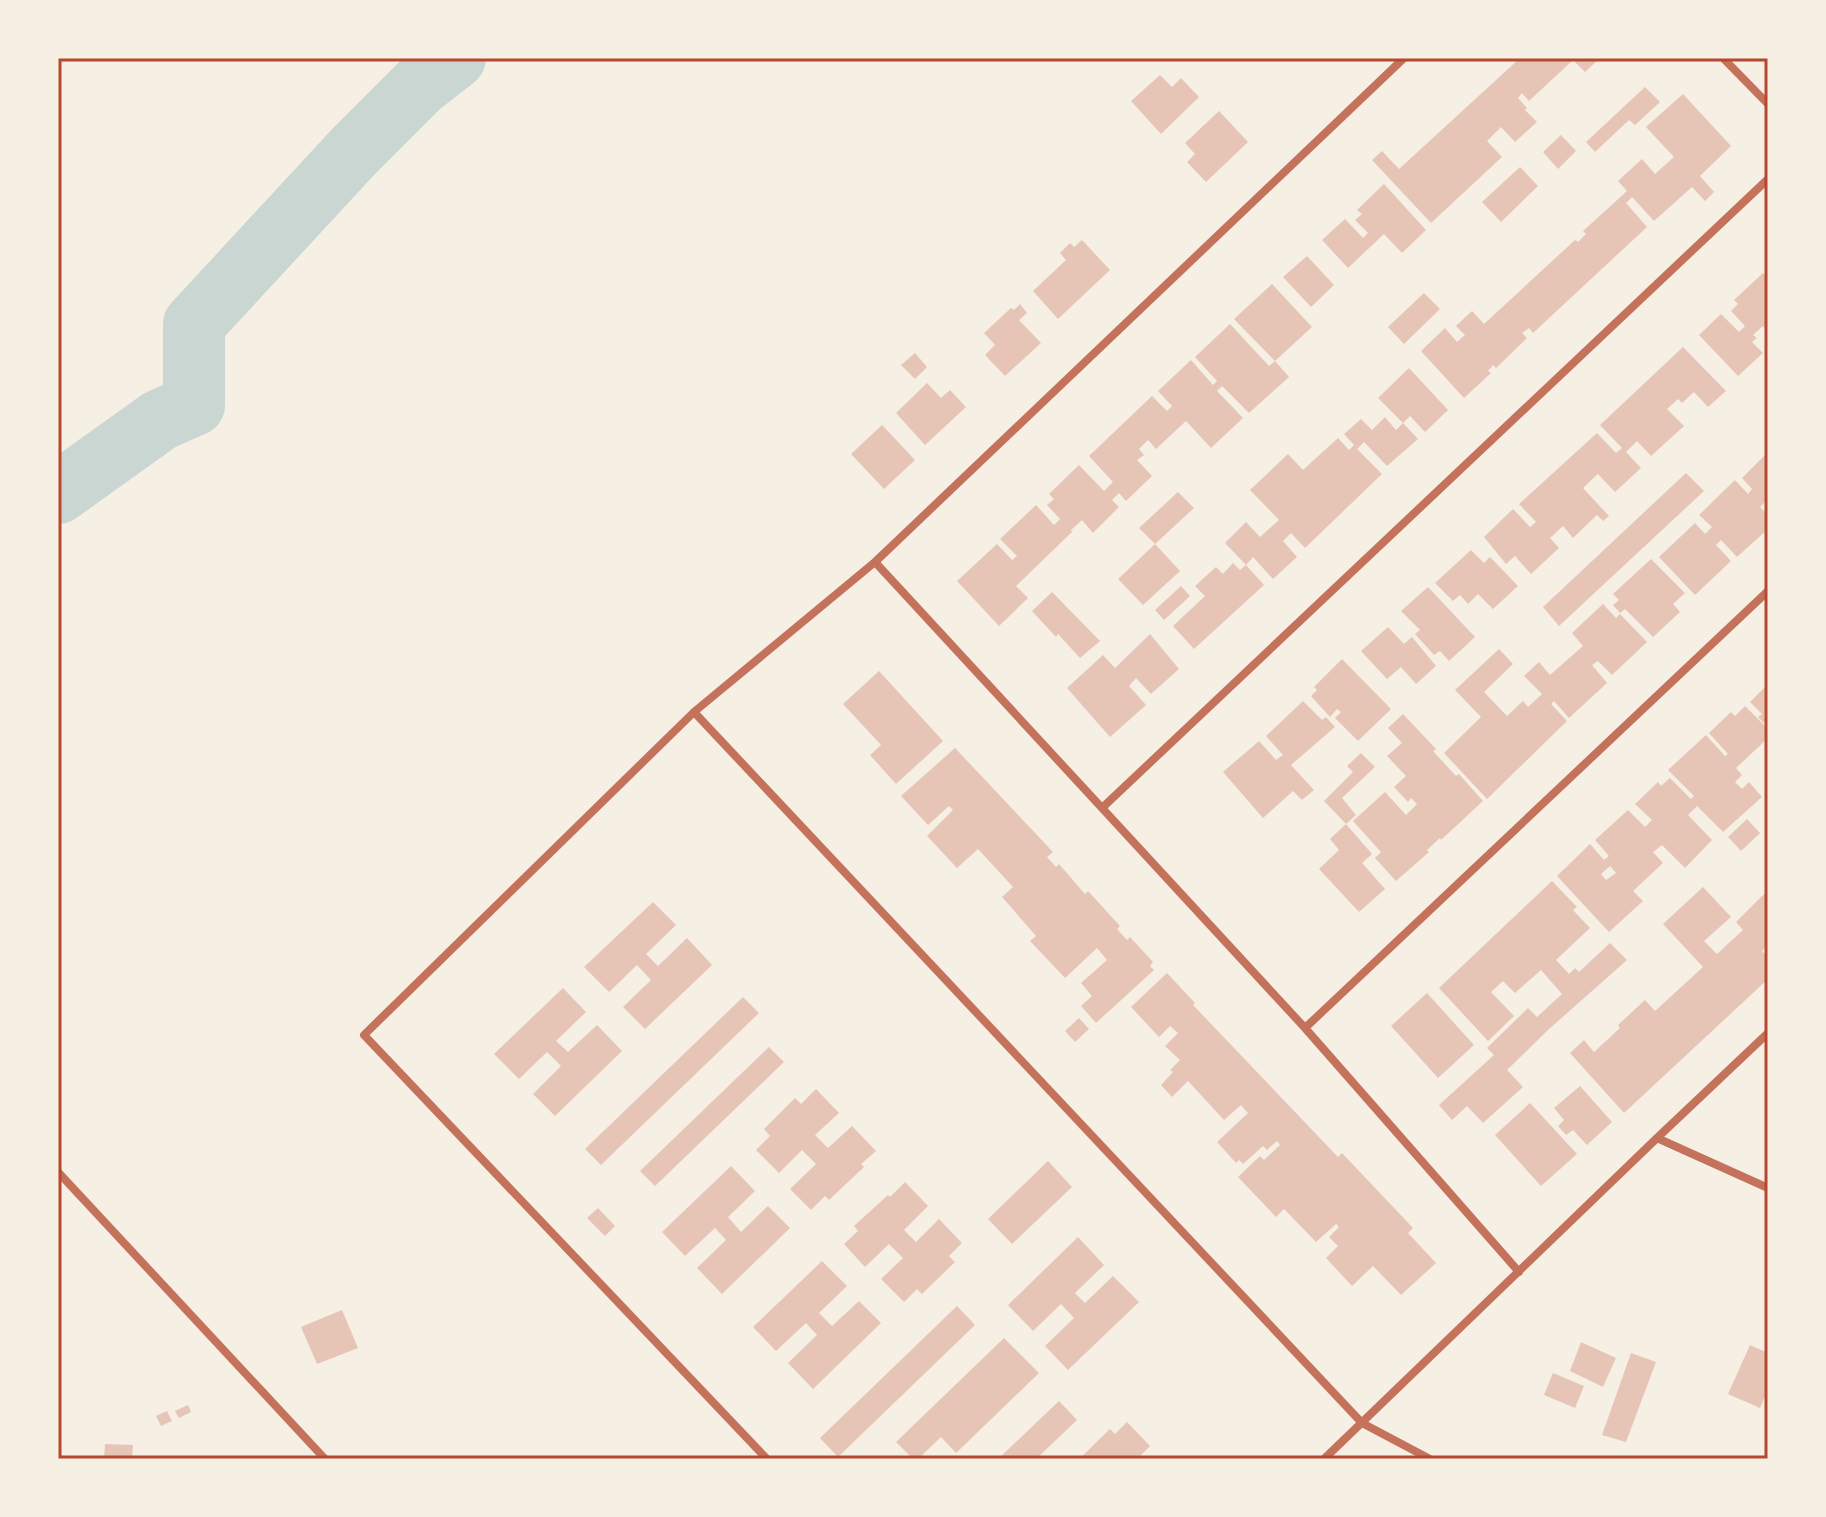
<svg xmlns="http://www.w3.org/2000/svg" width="1826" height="1517" font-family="Lato,sans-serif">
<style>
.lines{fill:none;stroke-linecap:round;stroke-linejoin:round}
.river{stroke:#c9d6d2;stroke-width:62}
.building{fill:#e6c5b7;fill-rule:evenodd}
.minor{stroke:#c5725c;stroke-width:8}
.neatline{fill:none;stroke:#b5482f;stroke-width:3}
</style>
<rect width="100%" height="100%" fill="#f6efe4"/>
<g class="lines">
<path class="river" d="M58 493 160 420 194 405V324L355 150 419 86 455 58"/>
</g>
<path class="building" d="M1520 58H1600L1585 72 1573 60 1529 101 1522 93 1518 98 1527 108 1525 110 1537 122 1515 142 1501 127 1487 141 1502 157 1431 223 1372 160 1382 151 1399 169Z
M1160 75 1172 87 1181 78 1199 97 1161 134 1131 101Z
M1645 87 1660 102 1635 125 1629 120 1595 152 1586 142Z
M1683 94 1731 146 1700 176 1714 192 1705 201 1692 187 1654 221 1632 197 1626 203 1647 227 1533 333 1529 328 1522 333 1527 338 1496 368 1493 365 1488 371 1491 373 1464 398 1421 351 1445 328 1457 342 1465 335 1456 326 1472 311 1484 324 1575 240 1578 242 1586 234 1583 231 1627 191 1618 181 1642 159 1655 174 1674 157 1646 127Z
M1219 111 1248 142 1206 182 1187 162 1195 154 1185 143Z
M1561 135 1576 151 1558 169 1543 152Z
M1520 167 1538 186 1501 222 1482 202Z
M1384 184 1426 230 1402 253 1384 234 1348 268 1322 240 1345 219 1363 238 1368 233 1355 220 1362 214 1357 210Z
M1082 240 1110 270 1058 319 1033 291 1066 260 1060 253 1070 243 1074 247Z
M1307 256 1334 285 1311 307 1283 277Z
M1763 273 1768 278V332L1763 326 1753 335 1757 338 1752 342 1763 353 1738 376 1699 335 1721 314 1739 332 1745 326 1731 311 1738 304 1734 300Z
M1272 284 1312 327 1275 361 1234 319Z
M1424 293 1440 309 1404 344 1388 327Z
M1020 304 1027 313 1019 320 1041 343 1005 376 985 355 995 345 984 333 1011 308 1014 310Z
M1230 324 1269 366 1275 361 1289 377 1249 413 1222 386 1217 391 1243 418 1211 448 1186 421 1156 449 1148 440 1139 449 1144 455 1137 460 1152 476 1126 501 1119 493 1112 500 1119 507 1093 533 1082 520 1071 530 1072 532 1016 586 1028 598 999 626 957 581 997 544 1012 560 1017 556 1000 539 1036 505 1054 525 1060 519 1047 505 1054 499 1049 494 1079 465 1104 491 1113 482 1089 456 1152 396 1167 411 1172 406 1158 391 1191 360 1213 385 1217 381 1195 357Z
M1683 347 1726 391 1708 407 1694 392 1682 403 1678 399 1667 409 1684 426 1651 456 1637 441 1626 452 1641 468 1615 492 1598 474 1583 488 1609 516 1603 521 1597 515 1573 538 1563 526 1550 538 1559 548 1531 574 1515 556 1506 564 1484 537 1513 509 1530 527 1536 522 1519 504 1597 433 1616 453 1622 448 1600 425Z
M915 353 927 367 915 379 901 365Z
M1409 368 1448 410 1425 432 1410 416 1403 423 1378 398Z
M927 383 941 398 950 390 966 407 925 445 896 413Z
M1385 417 1396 430 1403 423 1418 439 1387 466 1364 442 1357 449 1382 474 1305 548 1291 533 1283 541 1297 557 1273 579 1253 557 1246 565 1225 543 1246 522 1260 537 1279 520 1250 490 1288 454 1303 470 1338 438 1349 450 1354 445 1344 434 1361 419 1372 430Z
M882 425 915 460 884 489 851 454Z
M1768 452V505L1765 502 1760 507 1768 515V529L1737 557 1721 540 1716 545 1731 561 1695 595 1659 557 1695 523 1705 534 1712 527 1699 515 1735 480 1748 494 1752 489 1742 478Z
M1686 473 1704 491 1559 626 1543 607Z
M1178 492 1194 508 1155 544 1180 571 1143 605 1118 579 1155 544 1139 528Z
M1471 550 1484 563 1490 557 1518 586 1493 609 1478 594 1468 604 1460 595 1453 601 1435 583Z
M1651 559 1685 593 1673 604 1680 612 1653 637 1625 609 1620 613 1613 605 1619 600 1613 594Z
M1233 563 1240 570 1246 565 1264 585 1194 649 1173 626 1205 596 1195 586 1216 567 1223 574Z
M1181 586 1190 596 1164 620 1155 610Z
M1428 587 1475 637 1449 661 1440 651 1434 655 1415 634 1420 630 1401 611Z
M1052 592 1100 641 1080 658 1058 634 1056 637 1032 611Z
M1603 604 1616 618 1620 614 1647 642 1612 675 1598 661 1592 665 1607 683 1569 718 1554 701 1551 704 1567 721 1487 799 1444 753 1481 717 1455 690 1499 649 1513 664 1484 692 1507 716 1523 701 1528 707 1542 694 1524 676 1539 662 1550 675 1583 646 1572 633Z
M1388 627 1404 644 1412 637 1436 666 1416 684 1401 667 1387 679 1361 651Z
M1150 634 1179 669 1151 694 1136 678 1129 686 1146 705 1110 737 1067 688 1103 655 1115 668Z
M1342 659 1391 709 1358 741 1335 718 1341 712 1337 709 1330 717 1311 696 1317 690 1314 687Z
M879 671 943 741 896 784 870 755 881 745 843 704Z
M1768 684V727L1758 717 1762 714 1750 702Z
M1303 701 1322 720 1326 717 1335 727 1291 765 1314 790 1302 800 1293 791 1263 818 1223 772 1259 741 1276 760 1283 755 1266 736Z
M1745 706 1768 729V738L1736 768 1742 775 1735 782 1742 789 1749 782 1762 797 1723 832 1697 806 1688 815 1712 840 1685 868 1662 845 1653 852 1663 863 1633 891 1643 901 1609 932 1557 876 1590 844 1604 860 1609 856 1595 840 1628 810 1645 827 1652 820 1635 804 1658 782 1661 786 1670 778 1691 799 1694 796 1668 770 1706 735 1725 756 1728 754 1709 733 1731 712 1735 716ZM1610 866 1616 873 1606 880 1601 874Z
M1403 714 1436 749 1433 751 1456 776 1459 774 1483 801 1441 840 1440 838 1427 850 1429 852 1396 881 1375 858 1381 852 1353 821 1385 792 1406 815 1417 804 1411 798 1408 802 1394 787 1406 776 1387 756 1402 743 1388 728Z
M955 748 1053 852 1047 857 1056 867 1059 864 1085 894 1088 891 1120 926 1117 929 1127 940 1130 937 1153 962 1150 966 1154 970 1096 1023 1081 1006 1092 996 1081 983 1107 960 1097 948 1065 978 1030 941 1036 936 1002 897 1013 887 978 849 957 868 927 836 953 810 949 806 928 825 901 796Z
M1361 753 1375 767 1342 798 1356 815 1346 824 1324 801 1353 772 1347 766Z
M1747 819 1760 833 1741 851 1728 837Z
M1346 824 1372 854 1362 863 1385 889 1359 912 1319 869 1339 850 1330 839Z
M1552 881 1577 907 1573 910 1590 928 1556 960 1569 974 1575 968 1579 972 1610 943 1627 960 1548 1030 1507 1070 1523 1087 1483 1123 1467 1106 1452 1120 1439 1105 1494 1055 1487 1048 1528 1008 1537 1017 1562 994 1541 970 1515 993 1503 981 1491 992 1514 1016 1488 1041 1439 988Z
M1703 887 1731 917 1704 941 1717 954 1743 930 1736 922 1768 890V945L1762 951 1768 957V979L1624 1113 1570 1053 1584 1040 1594 1052 1620 1028 1618 1025 1645 1000 1655 1011 1703 967 1663 924Z
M653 902 676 925 646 954 658 966 687 938 712 965 645 1029 623 1007 651 980 637 965 609 992 584 967Z
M1167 973 1195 1003 1193 1005 1338 1157 1342 1153 1413 1228 1408 1233 1436 1263 1401 1295 1373 1266 1352 1286 1326 1258 1338 1246 1329 1237 1339 1227 1336 1224 1316 1242 1284 1209 1276 1217 1238 1177 1260 1156 1264 1160 1280 1145 1277 1141 1267 1150 1263 1146 1243 1164 1239 1160 1236 1163 1217 1142 1248 1113 1241 1105 1224 1120 1188 1081 1172 1097 1161 1085 1173 1072 1170 1070 1180 1060 1165 1046 1178 1033 1170 1026 1159 1037 1131 1007Z
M563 988 586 1012 556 1041 568 1052 597 1025 622 1051 555 1116 533 1094 561 1066 547 1052 519 1079 494 1054Z
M1427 993 1474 1045 1438 1078 1391 1026Z
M743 997 759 1013 601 1165 585 1149Z
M1079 1018 1089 1029 1075 1042 1065 1031Z
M769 1047 784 1062 655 1186 640 1171Z
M1580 1086 1612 1122 1587 1145 1573 1130 1566 1135 1558 1126 1564 1120 1554 1108Z
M816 1089 839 1113 815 1135 828 1148 852 1126 876 1151 861 1164 864 1167 829 1200 825 1196 811 1210 790 1189 816 1164 802 1150 779 1173 756 1150 770 1136 764 1129 795 1098 801 1104Z
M1530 1103 1577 1154 1541 1186 1495 1135Z
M1048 1161 1072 1187 1012 1244 988 1219Z
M731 1166 755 1191 728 1217 741 1232 768 1206 790 1228 722 1294 697 1268 726 1240 715 1228 685 1256 662 1232Z
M905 1182 928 1206 904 1230 916 1242 939 1219 962 1243 949 1256 955 1262 922 1294 917 1289 904 1302 881 1279 903 1258 889 1244 865 1267 844 1244 858 1231 854 1226 888 1195 890 1197Z
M598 1208 615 1226 605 1236 587 1218Z
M1078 1237 1104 1265 1075 1293 1085 1303 1113 1276 1139 1302 1068 1370 1045 1346 1074 1318 1061 1304 1033 1331 1008 1305Z
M822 1261 847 1286 819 1313 832 1326 859 1301 881 1323 813 1389 788 1363 817 1335 806 1323 776 1351 753 1327Z
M957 1306 975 1325 838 1457 820 1438Z
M342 1310 358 1348 317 1364 301 1327Z
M1004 1338 1039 1373 956 1453 941 1437 918 1459H913L896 1442Z
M1581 1342 1616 1358 1603 1387 1570 1371Z
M1750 1345 1768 1353V1389L1760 1408 1728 1394Z
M1631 1353 1656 1362 1626 1442 1602 1435Z
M1553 1373 1584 1386 1575 1408 1544 1395Z
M1059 1401 1077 1420 1036 1459H998Z
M188 1405 191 1412 179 1418 175 1411Z
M167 1411 172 1421 161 1426 156 1416Z
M1127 1422 1150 1446 1137 1459H1079L1110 1429 1115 1434Z
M105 1444 133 1445 132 1459H104Z"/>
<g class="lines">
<path class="minor" d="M1723 58 1768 104
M875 562 1305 1028 1519 1272
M694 712 1362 1423 1430 1459
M1102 808 1768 179
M1305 1028 1768 591
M1657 1138 1768 1188
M58 1172 325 1459
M767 1459 364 1035 694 712 875 562 1404 58
M1324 1459 1657 1138 1768 1033"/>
</g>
<rect width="1826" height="1517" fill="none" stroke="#f6efe4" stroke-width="120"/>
<rect x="60" y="60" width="1706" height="1397" class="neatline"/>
</svg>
